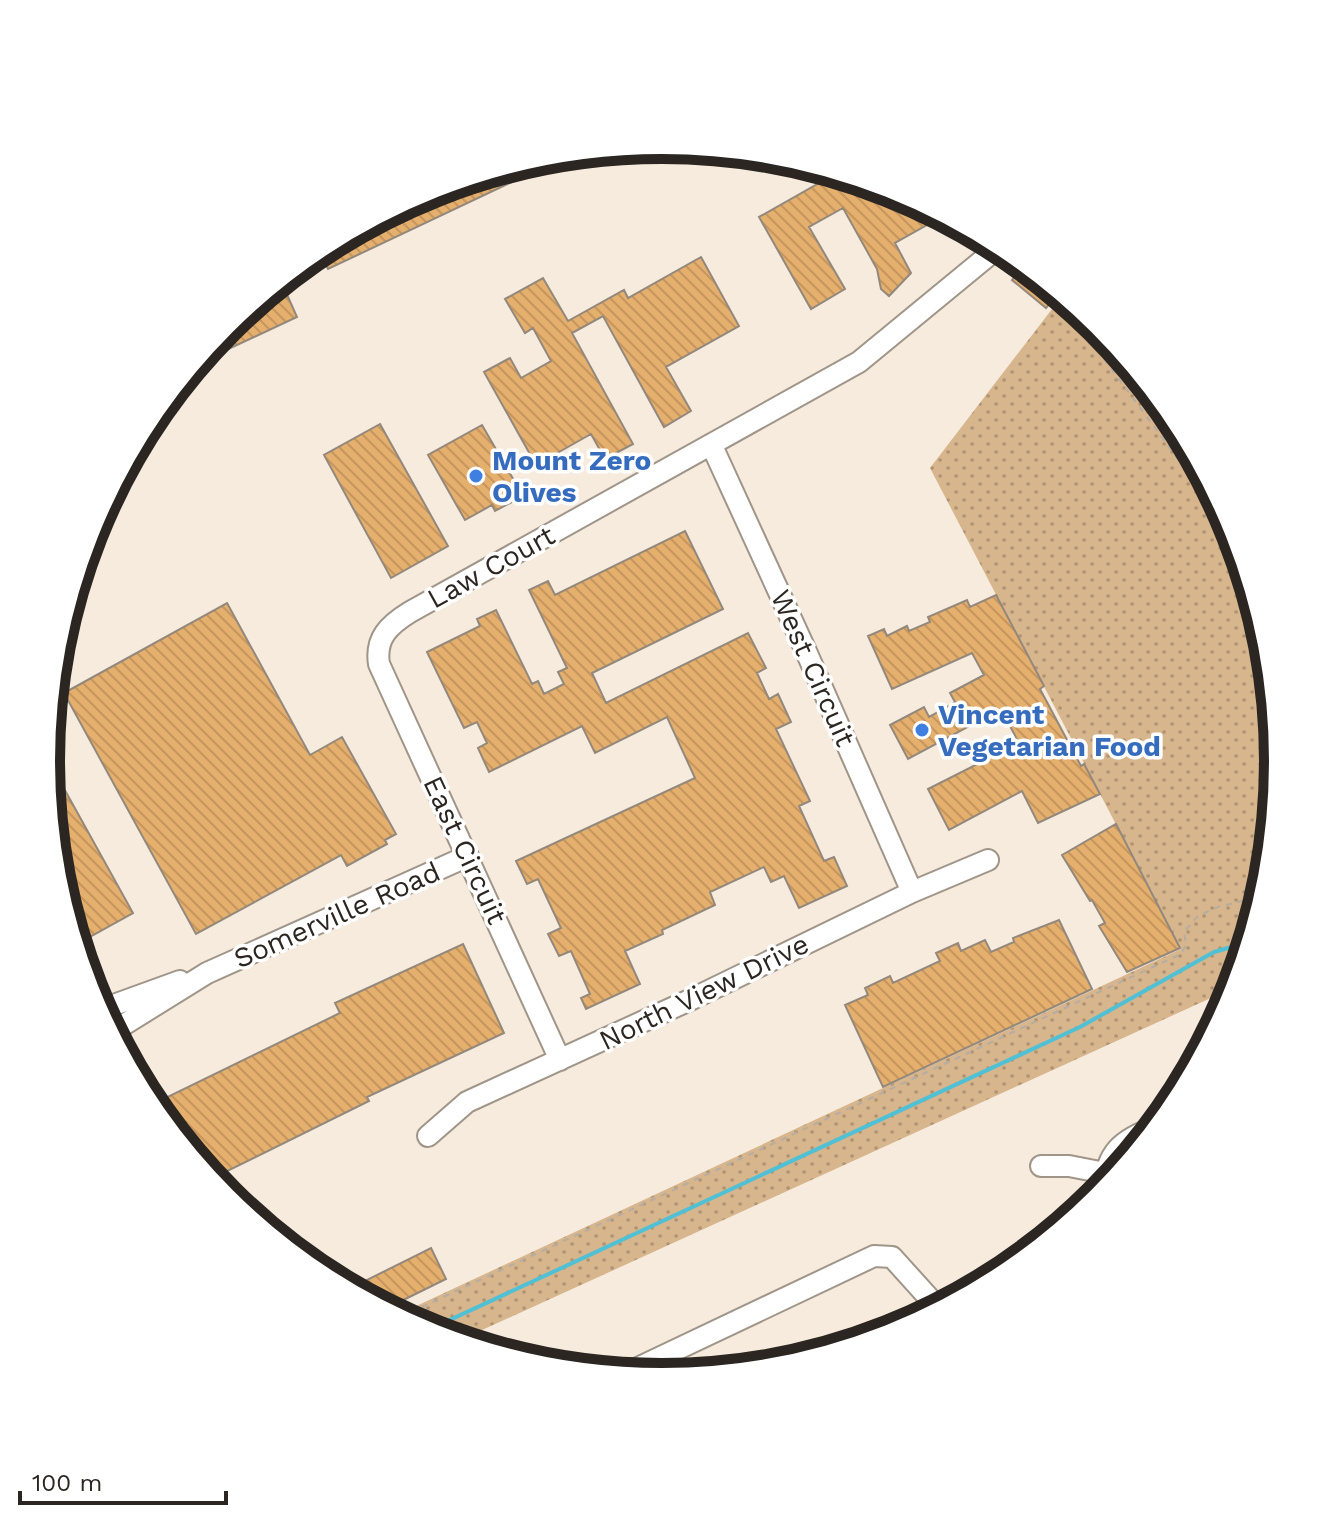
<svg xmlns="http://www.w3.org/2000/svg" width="1325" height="1523" font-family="'Work Sans',sans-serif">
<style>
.grass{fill:url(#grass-dots)}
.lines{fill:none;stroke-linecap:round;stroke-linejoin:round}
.stream{stroke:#50c0d5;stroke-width:4}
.building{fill:url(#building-back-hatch);stroke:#93887c;stroke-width:2}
.minor-casing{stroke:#a09589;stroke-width:24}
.path{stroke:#b6ada2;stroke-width:2;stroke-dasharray:6 6;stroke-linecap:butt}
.minor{stroke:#fff;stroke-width:20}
.shop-dot{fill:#3f7fe0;stroke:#fff;stroke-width:3}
.labels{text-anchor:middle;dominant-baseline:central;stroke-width:7;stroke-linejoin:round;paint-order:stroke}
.shop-label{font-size:28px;font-weight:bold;fill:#366cbe;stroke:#fff;text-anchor:start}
.street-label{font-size:28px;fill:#2b2621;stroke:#fff}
.rim{fill:none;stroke:#2b2621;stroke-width:10}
</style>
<defs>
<pattern id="grass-dots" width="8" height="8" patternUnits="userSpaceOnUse" patternTransform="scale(2)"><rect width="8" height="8" fill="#d7b58d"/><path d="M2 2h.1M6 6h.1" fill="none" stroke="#af9373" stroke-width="1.8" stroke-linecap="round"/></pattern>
<pattern id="building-back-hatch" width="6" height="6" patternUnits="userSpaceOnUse" patternTransform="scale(2)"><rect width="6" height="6" fill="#e5af6d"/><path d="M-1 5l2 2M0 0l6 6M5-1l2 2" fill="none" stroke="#c5965e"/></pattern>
</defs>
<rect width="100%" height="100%" fill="#f6ebdd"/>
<path class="grass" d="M1062 296 1099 326 1181 430 1232 526 1267 642 1279 762 1267 882 1235 987 458 1341 426 1331 397 1315 1181 949 930 468Z"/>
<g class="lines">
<path class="stream" d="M426 1331 1080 1027 1214 952 1249 942"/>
</g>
<path class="building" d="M571 154 328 269 319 250 427 192 543 157Z
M841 174 899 192 943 216 895 243 911 273 889 296 881 289 877 269 843 208 809 227 845 289 811 309 759 217 821 182 822 185Z
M701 257 739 326 666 367 691 411 664 427 603 316 572 333 633 444 605 459 591 434 536 465 484 372 510 358 521 378 551 361 533 328 525 333 505 299 543 278 568 321 624 290 628 298Z
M1024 265 1058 293 1046 308 1012 280Z
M281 281 297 317 194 365 227 325Z
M380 424 448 546 391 578 324 455Z
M482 425 523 496 495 511 492 505 465 520 428 455Z
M685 531 723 609 592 673 606 703 748 633 766 668 757 673 769 699 778 694 791 722 776 729 810 801 799 806 824 861 834 857 847 886 799 908 784 876 771 882 764 867 710 892 715 905 662 930 663 934 625 951 640 984 586 1009 581 998 590 994 571 951 559 956 548 934 561 928 538 879 527 884 516 861 695 778 667 717 595 753 582 726 489 772 478 748 487 743 477 722 464 728 427 652 480 626 477 619 496 610 532 684 538 681 544 694 564 684 558 672 567 668 529 590 548 581 555 595Z
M996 595 1044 686 1040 689 1081 766 1084 764 1100 794 1038 823 1022 791 949 830 928 789 1019 743 1001 709 908 759 890 725 924 707 929 717 942 710 955 702 950 693 984 675 972 653 892 689 868 636 884 629 887 636 907 626 909 631 930 622 928 617 967 600 970 607Z
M227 603 310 755 342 737 396 834 385 840 387 844 347 866 341 855 196 934 64 693Z
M46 756 133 913 77 944 58 881Z
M1116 824 1180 948 1127 972 1099 926 1105 923 1092 900 1090 901 1062 855Z
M1059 920 1092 989 883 1087 845 1005 868 995 865 988 890 976 893 983 940 961 936 953 958 943 961 951 985 940 991 952 1014 942 1013 938Z
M463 944 504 1033 367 1097 369 1101 211 1179 151 1105 340 1013 335 1003Z
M431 1248 446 1279 385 1309 328 1278 345 1270 353 1287Z"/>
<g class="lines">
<defs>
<path id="minor" d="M712 446 805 649 912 892
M100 1010 180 981
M112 1032 207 973 468 856
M560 1060 379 664C375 638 389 625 410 612L859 362 1000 246
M428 1136 467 1102 692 999 912 892 988 860
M1041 1166H1069L1105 1173
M1102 1193C1108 1150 1119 1142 1157 1126
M625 1374 874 1256 892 1257 939 1309"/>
</defs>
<use href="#minor" class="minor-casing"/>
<path class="path" d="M1096 324 1098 346 1104 359 1235 536
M400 1317 1181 954 1186 945 1184 932 1198 916 1218 907 1263 896"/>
<use href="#minor" class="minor"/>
</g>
<g class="shop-dot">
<circle cx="476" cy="476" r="8"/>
<circle cx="922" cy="730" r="8"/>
</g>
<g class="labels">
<g class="shop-label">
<text x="492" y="460">Mount Zero<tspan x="492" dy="32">Olives</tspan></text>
<text x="938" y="714">Vincent<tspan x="938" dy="32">Vegetarian Food</tspan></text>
</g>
<g class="street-label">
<text transform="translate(491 567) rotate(-29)">Law Court</text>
<text transform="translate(813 668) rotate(66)">West Circuit</text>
<text transform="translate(465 850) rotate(65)">East Circuit</text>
<text transform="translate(337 915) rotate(-24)">Somerville Road</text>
<text transform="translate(704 992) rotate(-26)">North View Drive</text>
</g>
</g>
<path d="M0 0H1325V1523H0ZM60 761a602 602 0 1 1 1204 0a602 602 0 1 1-1204 0Z" fill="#fff" fill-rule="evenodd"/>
<path class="rim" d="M60 761a602 602 0 1 1 1204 0a602 602 0 1 1-1204 0Z"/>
<path d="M20 1491v12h206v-12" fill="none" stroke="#2b2621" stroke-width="4"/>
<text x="32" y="1491" font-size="24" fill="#2b2621" stroke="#ffffff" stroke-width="6" paint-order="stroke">100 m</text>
</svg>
